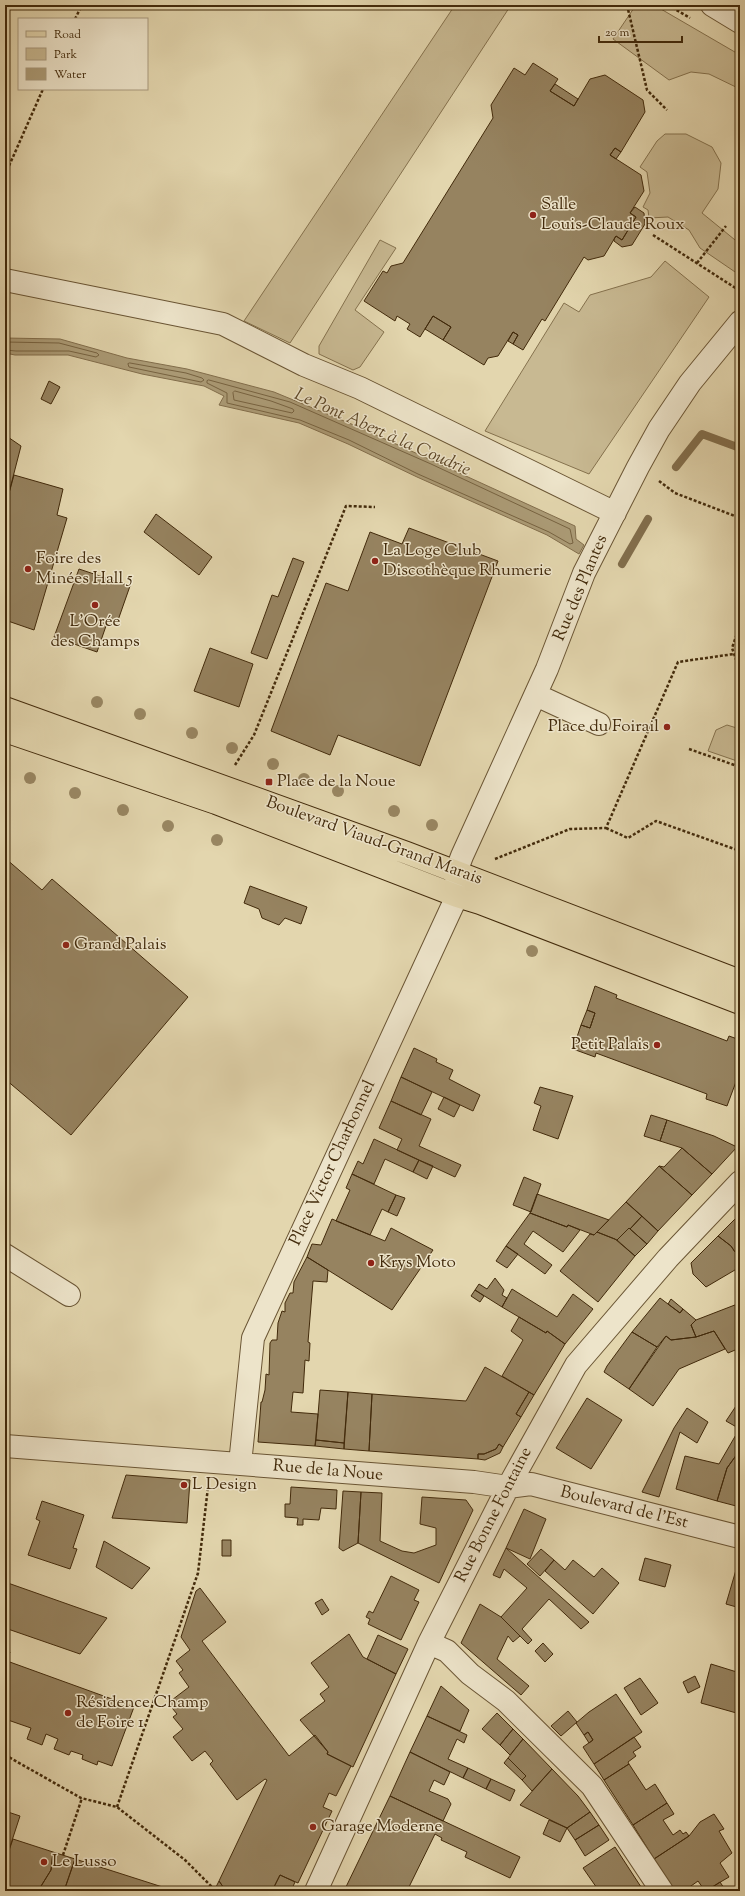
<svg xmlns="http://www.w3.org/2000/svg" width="745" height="1896" font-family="'Sorts Mill Goudy',serif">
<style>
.green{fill:#c8b992;stroke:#85724e}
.water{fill:#ac9c77;stroke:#826e4c}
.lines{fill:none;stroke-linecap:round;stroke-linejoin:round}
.shore{stroke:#776341;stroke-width:1}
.stream{stroke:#826e4c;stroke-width:8}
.building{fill:#968360;stroke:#422a0b}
.minor-casing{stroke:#6a5534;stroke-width:24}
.major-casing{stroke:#422a0b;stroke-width:24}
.path{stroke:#422a0b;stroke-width:2.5;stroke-dasharray:3 2;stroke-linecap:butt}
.minor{stroke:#ede4ca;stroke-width:22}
.major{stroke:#e3d6ae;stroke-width:22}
.tree{fill:#998763}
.poi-dot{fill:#8f2418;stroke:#ede4ca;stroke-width:1.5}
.labels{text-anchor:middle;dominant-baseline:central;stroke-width:3;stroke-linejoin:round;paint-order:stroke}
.poi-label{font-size:17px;fill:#422a0b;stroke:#ede4ca;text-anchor:start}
.street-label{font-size:17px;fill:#422a0b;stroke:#ede4ca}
.water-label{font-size:18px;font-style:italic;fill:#5c4626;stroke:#ede4ca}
</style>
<rect width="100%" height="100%" fill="#e3d6ae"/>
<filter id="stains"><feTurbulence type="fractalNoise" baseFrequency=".005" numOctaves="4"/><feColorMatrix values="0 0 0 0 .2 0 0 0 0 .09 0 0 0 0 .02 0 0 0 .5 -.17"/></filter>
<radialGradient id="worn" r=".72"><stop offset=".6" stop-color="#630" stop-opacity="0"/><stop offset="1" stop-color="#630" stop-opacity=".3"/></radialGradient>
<path class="green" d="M455 5H511L290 343 244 321Z
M636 5H654L740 55V89L709 74 691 72 669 80 613 39Z
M665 134H686L712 147 721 163 718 189 702 213 740 244V272L738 274 700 248 689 230 668 217 649 218 648 210 643 207 650 193 647 172 640 167 657 141Z
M380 240 396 248 355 310 384 332 360 367 353 370 319 354V346Z
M665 261 709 297 589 474 485 431 564 303 579 312 590 295 651 277Z
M727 725 740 729V762L708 751 716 730Z"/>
<path class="water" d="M5 338 60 339 127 358 187 369 274 392 361 428 575 526 576 539 584 545 579 554 547 535 417 477 348 444 299 423 219 405 224 396 204 386 142 374 68 355H15L5 353Z"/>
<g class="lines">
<path class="shore" d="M5 342 59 343 97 353 99 355 96 357 69 351H16L5 350
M130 363 186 373 202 378 204 380 201 382 129 367 128 364Z
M209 380 290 402 431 464 570 529 573 543 570 544 549 532 418 474 349 440 300 420 227 403V393L207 383V381Z
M235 391 271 401 293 409 294 411 292 413 234 400 233 393Z"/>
<path class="stream" d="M676 467 702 434 740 448
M622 564 648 519"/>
</g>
<path class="building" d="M533 63 558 79 550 91 574 106 590 79 605 75 643 100 645 112 621 152 615 148 610 155 641 175 644 191 630 213 636 217 622 240 616 236 604 256 588 260 584 257 545 321 542 319 523 350 513 344 518 335 513 332 498 356 488 358 484 365 443 340 451 327 433 316 420 337 407 329 410 324 397 316 395 321 364 301 383 271 387 273 391 266 403 263 493 118 491 105 514 68 525 75Z
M555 84 578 99 574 106 550 91Z
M615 148 621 152 616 159 610 155Z
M635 207 644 213 645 224 632 245 622 247 614 241V239L616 236 622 240 636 217 630 213Z
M433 316 451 327 443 340 425 329Z
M513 332 518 335 513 344 508 341Z
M49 381 60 387 51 404 41 399Z
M5 435 21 446 5 508Z
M14 475 63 489 57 515 67 518 34 630 5 620V508Z
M156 514 212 557 199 575 144 532Z
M409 528 498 561 420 766 338 735 330 755 271 731 326 583 348 591 370 532 402 544Z
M293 558 304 562 267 659 251 653 272 595 278 597Z
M79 569 130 586 116 626 107 623 97 652 54 637Z
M210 648 253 664 239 707 194 691Z
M5 858 42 890 52 879 188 997 71 1135 5 1079Z
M250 886 307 907 301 924 285 918 279 925 262 918 259 909 244 903Z
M595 986 617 995 616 998 727 1041 729 1036 740 1040V1071L727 1106 706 1099 707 1094 596 1053 595 1057 573 1049 581 1025 590 1028 595 1013 587 1010Z
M587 1010 595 1013 590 1028 581 1025Z
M414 1048 437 1059 436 1062 453 1070 449 1079 480 1095 473 1111 401 1077Z
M401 1077 432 1092 421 1115 391 1101Z
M540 1087 573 1096 558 1139 533 1130 541 1106 534 1103Z
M444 1097 460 1105 454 1117 438 1109Z
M391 1101 431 1119 419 1146 461 1165 455 1177 397 1150 402 1139 379 1128Z
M651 1115 667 1120 660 1141 644 1136Z
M667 1120 714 1136 737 1147 712 1174 682 1148 660 1141Z
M374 1139 419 1160 413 1172 385 1159 374 1184 352 1174 358 1161 363 1164Z
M682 1148 712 1174 692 1195 659 1166 664 1167Z
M419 1160 433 1166 427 1179 413 1172Z
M659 1166 692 1195 658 1231 626 1202Z
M352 1174 396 1195 388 1212 382 1209 370 1235 336 1221 350 1190 346 1188Z
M524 1177 541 1184 531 1212 513 1205Z
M537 1194 609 1220 594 1235 568 1225 567 1227 530 1213Z
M396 1195 405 1198 397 1216 388 1212Z
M626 1202 642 1216 630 1229 629 1228 617 1240 597 1232Z
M530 1213 567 1227 568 1225 580 1230 563 1252 533 1231 524 1244 552 1265 545 1274 506 1246Z
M740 1214V1248L735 1252 731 1246 718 1236Z
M642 1216 658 1231 647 1244 630 1229Z
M332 1219 385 1241 391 1228 433 1250 392 1310 307 1257 312 1244 321 1245Z
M629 1228 647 1244 635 1256 617 1240Z
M597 1232 615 1239 635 1256 598 1302 560 1271 590 1234 594 1235Z
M718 1236 731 1246 735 1252 740 1248V1267L706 1287 693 1274 691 1263Z
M506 1246 518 1254 507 1268 496 1261Z
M307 1257 328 1270 327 1282 313 1281 308 1342 310 1343 309 1361 305 1360 303 1393 293 1392 291 1412 318 1414 315 1446 258 1442 261 1402H262L265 1390 266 1374 269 1375 270 1343 272 1340H277L278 1323 282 1311 285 1312V1303L290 1293H293L294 1282Z
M495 1278 504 1290 502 1295 507 1298 502 1307 475 1290 479 1284 487 1289Z
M512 1289 557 1317 573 1294 593 1309 565 1344 547 1331 546 1333 502 1307Z
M475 1290 484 1296 480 1302 471 1296Z
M660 1298 680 1313 683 1309 696 1320 691 1325 696 1337 671 1340 666 1336 657 1347 632 1332Z
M671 1299 683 1309 680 1313 668 1304Z
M740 1303V1348L728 1353 714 1331 696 1337 691 1325 696 1320Z
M519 1317 546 1333 547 1331 565 1344 534 1395 502 1376 523 1340 511 1331Z
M714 1331 725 1349 679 1369 653 1406 629 1389 666 1336 671 1340 696 1337Z
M632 1332 657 1347 629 1389 604 1372 607 1366Z
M485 1367 529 1392 516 1414 521 1417 503 1447 499 1444 496 1449 484 1454H478V1459L369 1451 372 1394 466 1401Z
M320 1390 348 1392 344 1443 316 1440Z
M348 1392 372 1394 369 1451 344 1449Z
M529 1392 534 1395 521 1417 516 1414Z
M587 1398 622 1420 591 1469 556 1448Z
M740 1400V1429L726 1421Z
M687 1408 708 1422 697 1443 680 1432 659 1497 642 1492 674 1428Z
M737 1433 740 1435V1450L727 1468 717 1501 676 1489 685 1456 719 1464Z
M316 1440 344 1443V1449L315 1446Z
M499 1444 503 1447 500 1453 485 1460 478 1459V1454H484L496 1449Z
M740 1450V1507L717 1501 727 1468Z
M126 1475 190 1480 187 1523 112 1518Z
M291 1487 337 1490 336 1509 321 1508 319 1520 303 1519V1525H297L298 1518 285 1517V1504H290Z
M343 1491 361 1492 358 1543 343 1551 339 1548Z
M361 1492 382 1493 380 1541 402 1551 414 1553 436 1545V1528L420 1524 422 1497 466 1500 473 1510 439 1583 358 1543Z
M42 1501 84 1515 73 1548 77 1549 70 1569 28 1555 40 1521 36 1519Z
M524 1509 546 1519 530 1559 506 1548Z
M222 1540H231V1556H222Z
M104 1541 150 1568 132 1589 96 1567Z
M506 1548 589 1622 581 1629 549 1599 522 1629 532 1640 528 1644 501 1617 527 1588 504 1569 500 1578 493 1575Z
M541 1549 554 1560 540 1576 527 1564Z
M645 1558 671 1565 665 1587 639 1580Z
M554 1560 565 1570 573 1560 594 1577 602 1568 619 1583 593 1614 545 1571Z
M738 1563H740V1608L726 1604Z
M391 1576 419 1590 414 1600 419 1602 401 1640 368 1624 370 1619 366 1617 369 1611 373 1613Z
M5 1582 107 1618 80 1654 5 1628Z
M200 1588 226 1622 202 1641 289 1756 315 1735 328 1752 327 1754 351 1766 336 1796 329 1793 323 1807 332 1811 298 1883 280 1875 272 1891H226L219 1881 267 1780 265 1779 237 1800 210 1764 213 1761 205 1751 192 1761 173 1737 183 1729 173 1717 177 1714 168 1703 189 1687 179 1673 183 1670 176 1661 190 1650 181 1637 196 1591Z
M322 1599 329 1610 322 1615 315 1603Z
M480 1604 501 1617 520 1636 513 1642 508 1636 497 1659 529 1686 521 1695 461 1643Z
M349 1634 363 1657 396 1674 353 1767 327 1754 328 1752 300 1720 325 1701 320 1694 329 1687 311 1663Z
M378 1635 408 1649 396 1674 367 1659Z
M543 1643 553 1654 545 1662 535 1651Z
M5 1650 10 1652 7 1661 134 1707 112 1766 98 1761 97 1765 82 1759 83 1755 71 1751 69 1755 54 1749 58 1739 46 1734 42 1745 27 1739 31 1728 5 1719Z
M711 1664 740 1673V1714L701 1703Z
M695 1676 700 1687 688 1693 683 1682Z
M640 1678 658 1703 641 1715 624 1688Z
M441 1686 469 1710 460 1731 427 1716Z
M616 1694 642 1732 594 1764 583 1747 593 1740 588 1732 584 1735 576 1723 589 1712Z
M568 1711 577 1722 561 1736 551 1726Z
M497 1713 513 1729 500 1745 482 1729Z
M427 1716 467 1735 464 1743 457 1739 448 1759 468 1768 463 1778 410 1752Z
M513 1729 523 1739 510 1755 500 1745Z
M588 1732 593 1740 589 1743 584 1735Z
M634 1737 641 1747 633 1752 636 1756 628 1762 629 1764 604 1780 594 1764Z
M523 1739 552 1769 532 1791 522 1780 526 1776 508 1758Z
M410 1752 450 1772 444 1785 434 1780 429 1791 448 1799 451 1804 443 1821 390 1796Z
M508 1758 526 1776 522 1780 504 1763Z
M629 1764 646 1790 655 1784 667 1803 633 1825 604 1780Z
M468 1768 491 1779 486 1789 463 1778Z
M552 1769 578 1796 590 1812 567 1828 520 1805Z
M491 1779 515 1790 510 1801 486 1789Z
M390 1796 520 1857 510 1878 465 1857 467 1852 441 1840 442 1838 435 1834 407 1891H344Z
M667 1803 674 1814 663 1820 673 1835 680 1830 683 1834 686 1832 689 1836 654 1859 633 1825Z
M5 1811 20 1816 5 1862Z
M590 1812 599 1825 575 1840 567 1828Z
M714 1814 724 1829 719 1831 732 1853 720 1863 729 1877 705 1891 698 1881 684 1891H675L654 1859 689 1836 700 1822Z
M549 1820 567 1828 560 1842 543 1834Z
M599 1825 609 1840 585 1856 575 1840Z
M13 1839 53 1852 51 1870 38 1891H5V1862Z
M615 1847 643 1890 642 1891H599L583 1868Z
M53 1852 75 1859 64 1891H38L51 1870Z
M75 1859 175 1891H64Z
M280 1875 295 1882 291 1891H272Z
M219 1881 226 1891H214Z
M720 1882 726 1891H705L710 1889Z"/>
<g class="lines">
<defs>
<path id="minor" d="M712 5 740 22
M5 280 223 324 304 365 360 388 615 513
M536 695 599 724
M5 1255 69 1295
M5 1446 474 1482 508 1487 531 1484 740 1537
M240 1464 253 1338 457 896 456 872 462 856 547 669 584 573 638 467 659 429 690 383 740 322
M429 1643 447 1651 470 1674 506 1701 592 1786 662 1891
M316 1891 429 1643 508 1487 576 1365 668 1258 740 1182"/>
<path id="major" d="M5 708 407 853 740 981
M5 731 216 803 457 896 480 903 740 1003"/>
</defs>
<use href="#minor" class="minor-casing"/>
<use href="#major" class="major-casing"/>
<path class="path" d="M627 5 647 90 667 110
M668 5 690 18
M75 19 82 5
M5 175 43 89
M653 235 737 289 740 286
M697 263 726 226
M659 481 675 493 740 518
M740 625 732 648 740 671
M689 749 740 767
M235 765 254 735 346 506 375 507
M606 828 628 838 656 821 740 851
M495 859 570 829 606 828 678 662 734 654
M5 1755 81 1798 117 1807 185 1860 215 1890
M117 1807 198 1573 208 1487
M63 1855 82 1798"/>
<use href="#minor" class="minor"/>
<use href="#major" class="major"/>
</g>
<g class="tree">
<circle cx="97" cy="702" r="6"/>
<circle cx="140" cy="714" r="6"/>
<circle cx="192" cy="733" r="6"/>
<circle cx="232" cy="748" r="6"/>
<circle cx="273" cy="764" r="6"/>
<circle cx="30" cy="778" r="6"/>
<circle cx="304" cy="779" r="6"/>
<circle cx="338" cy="791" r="6"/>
<circle cx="75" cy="793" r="6"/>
<circle cx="123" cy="810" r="6"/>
<circle cx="394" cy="811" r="6"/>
<circle cx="432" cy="825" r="6"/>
<circle cx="168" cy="826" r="6"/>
<circle cx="217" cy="840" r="6"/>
<circle cx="532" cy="951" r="6"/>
</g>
<g class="poi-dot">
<circle cx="533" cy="215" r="4"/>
<circle cx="375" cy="561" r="4"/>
<circle cx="28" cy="569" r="4"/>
<circle cx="95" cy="605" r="4"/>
<circle cx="667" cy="727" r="4"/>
<rect x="265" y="778" width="8" height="8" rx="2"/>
<circle cx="66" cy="945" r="4"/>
<circle cx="657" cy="1045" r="4"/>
<circle cx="371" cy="1263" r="4"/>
<circle cx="184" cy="1485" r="4"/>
<circle cx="68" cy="1713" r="4"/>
<circle cx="313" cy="1827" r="4"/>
<circle cx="44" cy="1862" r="4"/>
</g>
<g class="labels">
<g class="poi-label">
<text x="541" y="205">Salle<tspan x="541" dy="20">Louis-Claude Roux</tspan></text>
<text x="383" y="551">La Loge Club<tspan x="383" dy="20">Discothèque Rhumerie</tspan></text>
<text x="36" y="559">Foire des<tspan x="36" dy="20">Minées Hall 5</tspan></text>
<text x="95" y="622" text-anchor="middle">L'Orée<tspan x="95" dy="20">des Champs</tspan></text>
<text x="659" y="727" text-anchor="end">Place du Foirail</text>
<text x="277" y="782">Place de la Noue</text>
<text x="74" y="945">Grand Palais</text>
<text x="649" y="1045" text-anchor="end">Petit Palais</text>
<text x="379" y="1263">Krys Moto</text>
<text x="192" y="1485">L Design</text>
<text x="76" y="1703">Résidence Champ<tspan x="76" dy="20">de Foire 1</tspan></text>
<text x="321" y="1827">Garage Moderne</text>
<text x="52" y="1862">Le Lusso</text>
</g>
<g class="street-label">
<text transform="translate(581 588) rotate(-67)">Rue des Plantes</text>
<text transform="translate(374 841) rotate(20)">Boulevard Viaud-Grand Marais</text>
<text transform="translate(333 1163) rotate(-65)">Place Victor Charbonnel</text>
<text transform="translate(328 1471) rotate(5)">Rue de la Noue</text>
<text transform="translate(624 1508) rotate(14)">Boulevard de l'Est</text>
<text transform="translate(494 1515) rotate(-63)">Rue Bonne Fontaine</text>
</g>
<g class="water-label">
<text transform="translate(382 433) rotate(24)">Le Pont Abert à la Coudrie</text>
</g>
</g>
<rect width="745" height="1896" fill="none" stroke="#e3d6ae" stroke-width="20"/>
<rect x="6" y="6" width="733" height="1884" fill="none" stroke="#422a0b" stroke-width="2"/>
<rect x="10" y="10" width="725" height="1876" fill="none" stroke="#422a0b"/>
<rect x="18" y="18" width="130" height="72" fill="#ede4ca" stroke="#a99a7e"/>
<rect x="26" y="31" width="20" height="6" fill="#e3d6ae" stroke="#a99a7e"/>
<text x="54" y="38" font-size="12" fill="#422a0b">Road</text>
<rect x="26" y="48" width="20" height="12" fill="#c8b992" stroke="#a99a7e"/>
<text x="54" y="58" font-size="12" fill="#422a0b">Park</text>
<rect x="26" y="68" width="20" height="12" fill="#ac9c77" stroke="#a99a7e"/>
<text x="54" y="78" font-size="12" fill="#422a0b">Water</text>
<path d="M599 36v6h83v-6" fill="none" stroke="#422a0b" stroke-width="2"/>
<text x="605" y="36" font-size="12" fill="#422a0b" stroke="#ede4ca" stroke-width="3" paint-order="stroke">20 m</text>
<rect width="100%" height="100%" filter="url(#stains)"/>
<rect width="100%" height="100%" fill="url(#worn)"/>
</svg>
